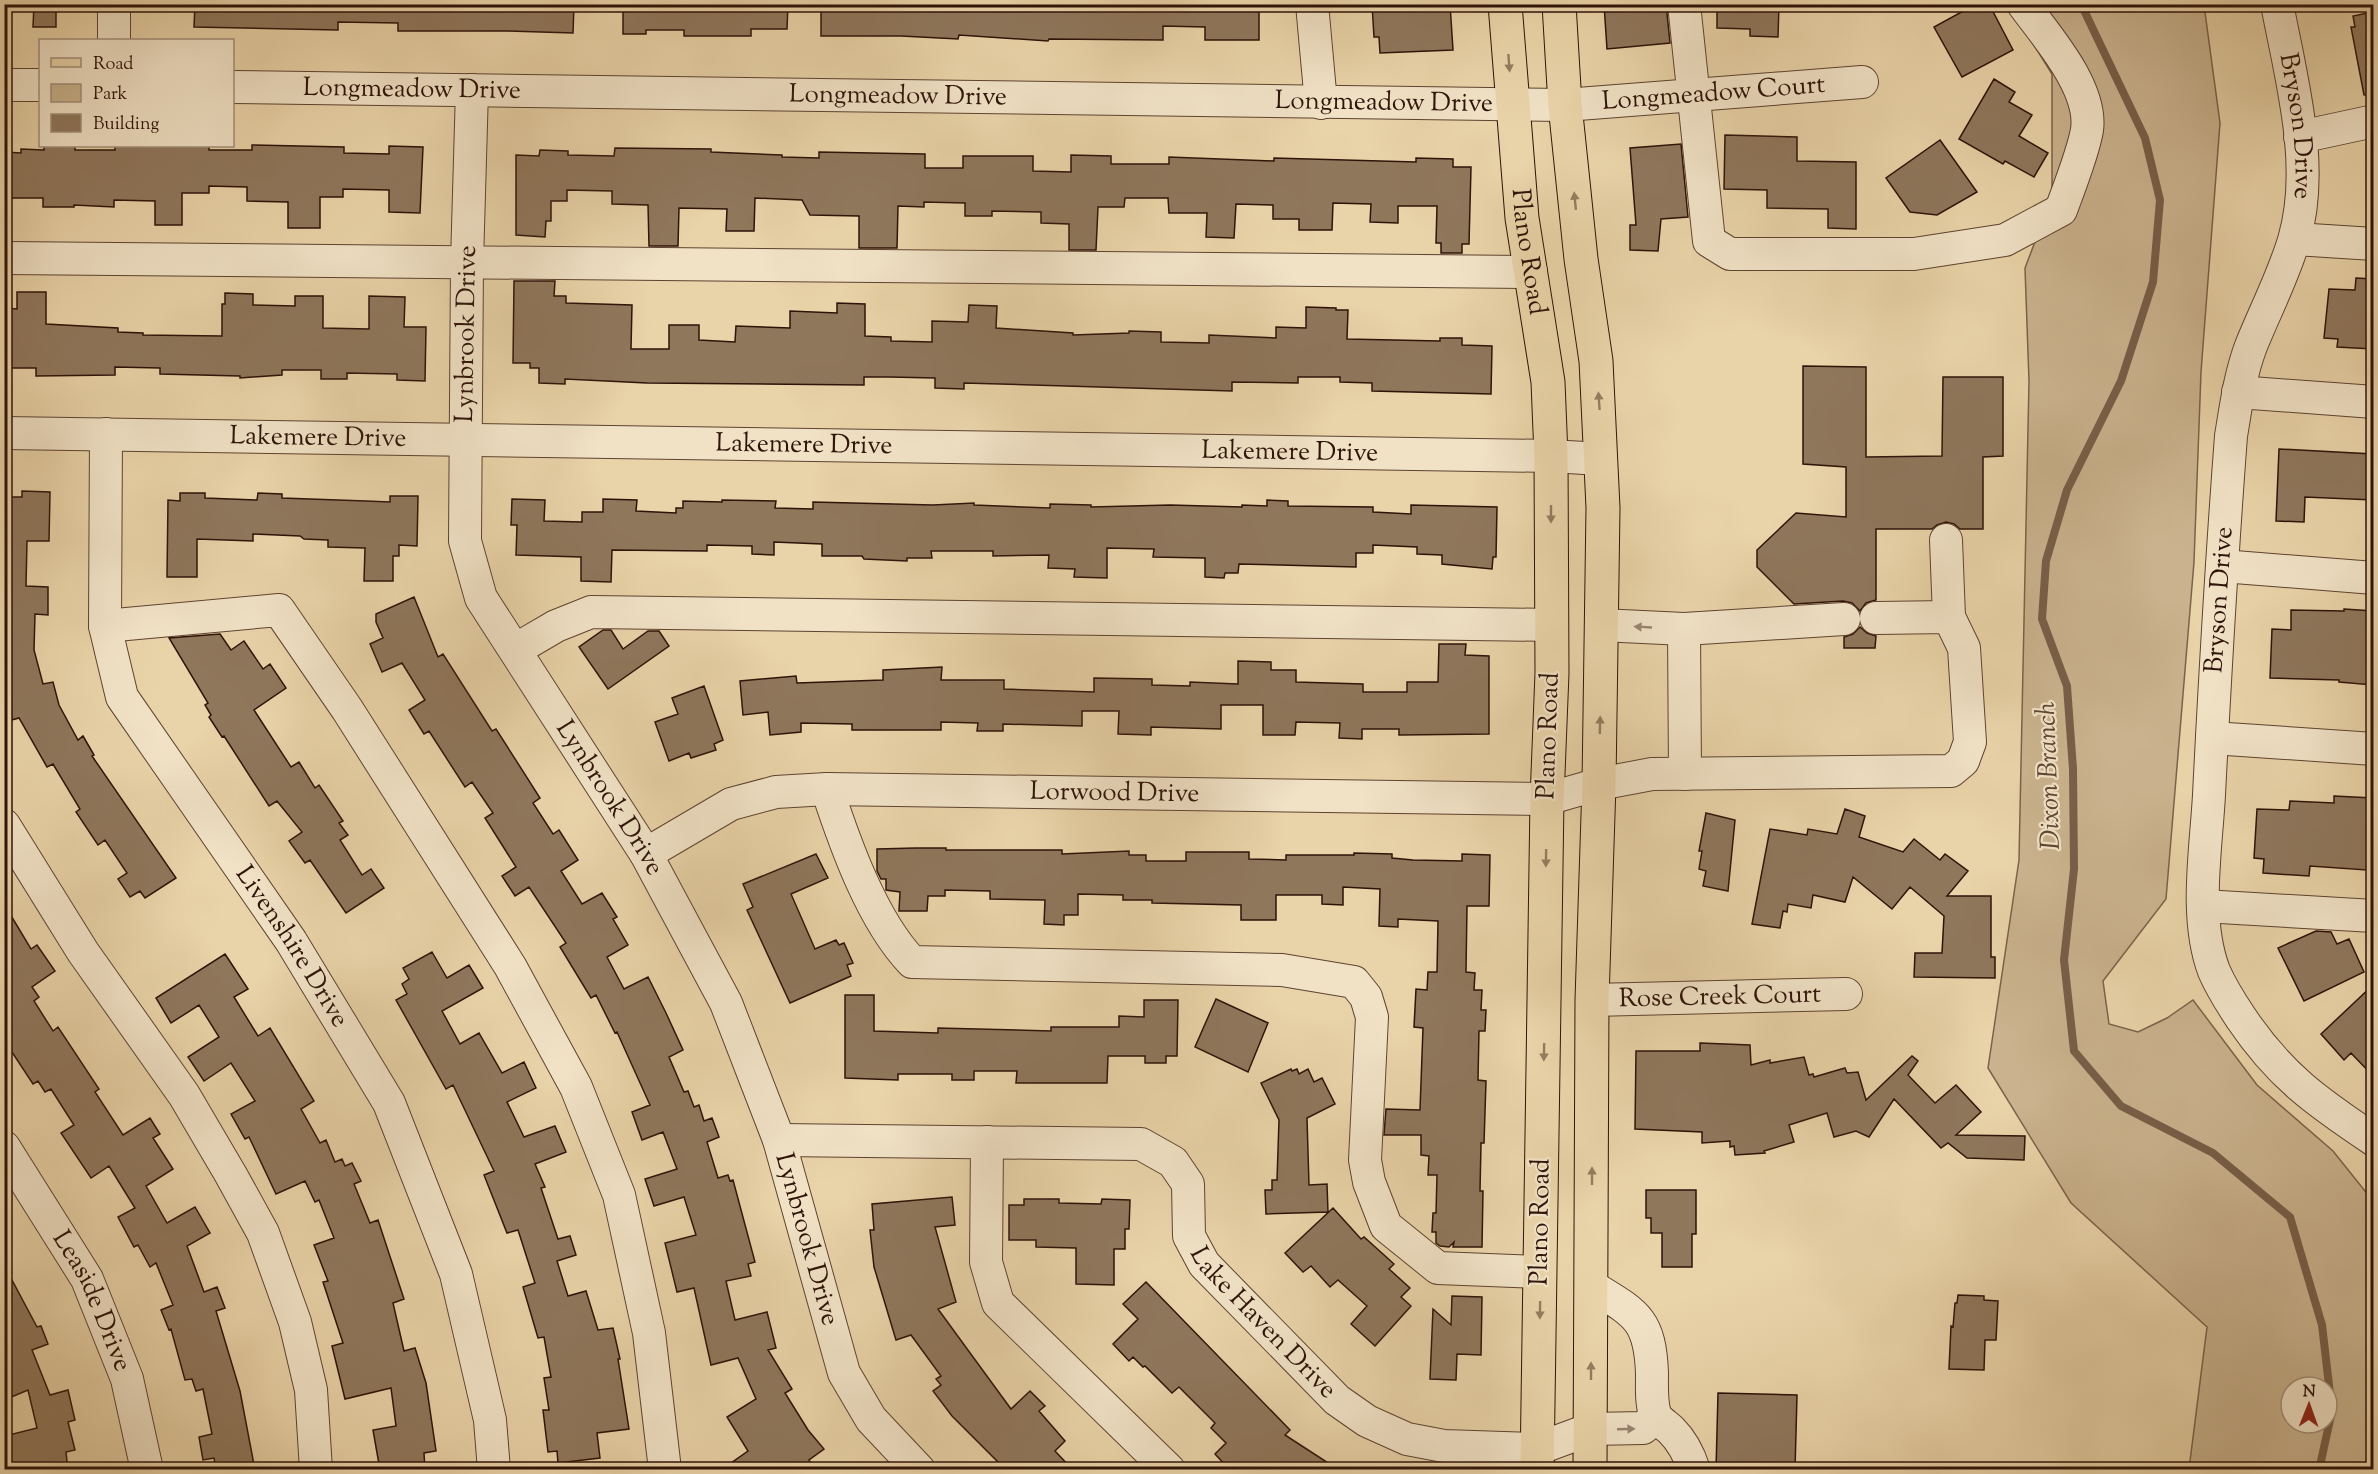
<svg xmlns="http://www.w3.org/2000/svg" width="2378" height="1474" font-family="'Sorts Mill Goudy',serif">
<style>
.green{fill:#c9b28d;stroke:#7c624b;stroke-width:1.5;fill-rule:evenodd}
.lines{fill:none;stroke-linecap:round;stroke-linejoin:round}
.stream{stroke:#785f48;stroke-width:8}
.building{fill:#8f775c;stroke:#2e1309;stroke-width:1.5}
.minor-casing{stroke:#5d4331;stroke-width:34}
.major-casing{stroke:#2e1309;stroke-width:35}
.minor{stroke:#f1e2c6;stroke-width:32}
.major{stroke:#e9d3a8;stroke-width:33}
.oneway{fill:#957d60}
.oneway2{fill:#998571}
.labels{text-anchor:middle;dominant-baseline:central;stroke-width:4.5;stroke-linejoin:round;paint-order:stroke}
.street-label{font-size:26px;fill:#2e1309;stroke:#f1e2c6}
.water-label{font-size:27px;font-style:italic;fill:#5f4633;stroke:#f1e2c6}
</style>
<rect width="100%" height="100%" fill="#e9d3a8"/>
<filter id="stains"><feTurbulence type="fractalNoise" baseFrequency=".00333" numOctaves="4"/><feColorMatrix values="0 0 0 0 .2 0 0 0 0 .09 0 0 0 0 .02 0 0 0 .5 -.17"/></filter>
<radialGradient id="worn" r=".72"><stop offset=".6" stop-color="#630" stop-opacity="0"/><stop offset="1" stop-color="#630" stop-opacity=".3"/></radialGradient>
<path class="green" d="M2009 5H2204L2220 123 2201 372 2194 562 2166 899 2103 981 2109 1024 2138 1032 2167 1018 2193 1000 2257 1085 2333 1151 2373 1201V1469H2189L2207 1327 2071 1203 1988 1068 2019 860 2029 381 2025 268 2052 197V74ZM2291 1387H2327V1423H2291Z"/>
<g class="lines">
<path class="stream" d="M2081 4 2145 138 2160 200 2153 282 2121 381 2067 490 2046 561 2042 619 2067 686 2073 769 2074 869 2064 960 2074 1051 2121 1106 2213 1153 2290 1217 2322 1325 2332 1411 2319 1470"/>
</g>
<path class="building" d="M34 4H56V27H33Z
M195 4H574L573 33 506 31H398V23L338 22V30L194 27Z
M623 4H788L787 29H751V36H684V30H646V34H623Z
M821 4H1259V40H1205V27L1163 26V40L1049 39 1048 41 959 35 958 39 901 36H821Z
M1372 4H1450L1453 50 1380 53 1379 37H1374Z
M1604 4H1666L1670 43 1607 49Z
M1717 4H1779L1778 37 1750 36V29L1717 28Z
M1976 4H1989L2013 50 1962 77 1934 27Z
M2373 12V94L2364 95 2351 27H2355L2353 16Z
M1994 79 2015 92 2009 102 2032 115 2019 136 2048 153 2034 177 2005 161 2003 164 1959 139Z
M1725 135 1797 137V161L1856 162V229L1828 228V209L1767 208V190L1724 189Z
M1940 140 1977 192 1937 215 1910 212 1886 178Z
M1681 144 1688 217 1661 219 1658 251 1630 250V225H1636L1630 148Z
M252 145 344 147V153L389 154V146L423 147 420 213 389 212V190L343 189V197H320V228H288V202L247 201V187L209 186V193H182V225H155V201L114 200V207L74 205V207H43V198H4V152L21 153V149L44 150V146H75V150H115V146H209V150H252Z
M615 148 711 149V152L782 155V157L819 158V152L925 154V168H963V156H1033V171L1071 172V155L1111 156V164H1169V157L1274 161V158L1416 162V158L1453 159V167H1471L1469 244H1462V253H1441V243H1436L1437 206H1398V223L1370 222 1371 204 1333 203 1332 230H1299V219H1273V205L1236 204 1234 238 1206 237 1207 213H1169L1168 198H1125L1124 207H1098L1096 250H1069V224L1041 223V212L992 211V216H965V203L924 202V207L898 206 897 248H859V216L810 215 802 200 755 198 754 231H726L727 209 679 208 678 246H649L648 205 612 204V191L567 190V201H551V221H546L545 237 516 235V155L539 156 540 150 568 151V155L614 156Z
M2356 278 2373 279V349L2337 347 2338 339 2324 338 2329 289 2355 290Z
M514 281H555L554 296H566V303L632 305 631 349H669V325H699V340L735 342 736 326 790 328V311L837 313V303L865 304V336L891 337V341L932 342V321L968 322 969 305 997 306 996 328 1073 333V335L1129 333V331L1161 332V342L1209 343V335L1276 338V327L1306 328V307L1336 308V310H1348L1347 339 1440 341V338H1462V345L1492 346 1491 394 1372 391V383L1340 382V377H1298V383L1232 382V391L964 383V389L935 388V378L890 377H864V385L647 383 565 379V384L539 383V368H530V363H513Z
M17 292H46V324L118 328V332L143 333V335L222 336V304H225V293L253 294V305L295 306V296H323V328L369 329V296L405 297 404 327H426L425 381 397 380V374L347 373V379H321V370H282V375L240 378V376L160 374V368L115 367V375L36 376V368H4V308L17 309Z
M1803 366 1866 367V457L1942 456 1943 377H2003V456L1983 457V529H1960L1954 524 1946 522 1937 525 1932 529H1876V600L1866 603 1860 611 1852 603 1843 601 1794 604 1757 567V550L1796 513 1846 517V467L1803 464Z
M2279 449 2373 454V500L2305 497 2304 522 2276 521Z
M22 491 50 492 49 541H27L26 586 48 587V615L35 614 34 650 43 684 53 682 59 705 78 740 83 736 94 755 92 756 176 878 145 898 140 891 130 897 118 879 127 873 105 840 98 845 76 812 80 809 53 764 47 767 19 718 8 721 4 706V497H22Z
M180 493H205V498L257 500 258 493 282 494V498L366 501 390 502V496H418L417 546 399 545V556H393V581H364L365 548 328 547V540L304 539 300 536 253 534V541L197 539V577H167L168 500 180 501Z
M512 499 545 500 544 521 582 522V512H603V499L637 500 636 511 676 513V508H683V501L722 502V500L776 501 775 508 813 509V502L933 505 974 503V505L1050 508V504L1091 505V507L1170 505 1242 507V505L1267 506V500L1288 501V506L1373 507V512L1411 514V505L1497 507 1496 557H1493L1492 569 1442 564V555L1417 554V547L1373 545V553H1356V567L1239 564 1238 573H1225L1224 578 1205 577V558L1153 557 1154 549 1107 548V578L1074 577 1075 569 1048 568 1049 555 993 556V551H931L932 558H907V561L864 559 862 556H822V544L774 542V555L752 554V546L707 545V551L612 550 611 582 581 581V557L516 555 517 525H511Z
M414 597 438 657 443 654 492 731 496 729 540 798 533 803 553 834 559 830 578 860 561 871 582 904 602 893 617 917 613 919 628 945 607 957 624 989 648 977 666 1013 683 1050 669 1057 684 1092 688 1091 694 1107 699 1105 704 1121 712 1118 719 1137 707 1142 718 1178 728 1175 730 1181 733 1180 755 1262 748 1264 751 1276 726 1281 735 1320 767 1312 776 1348 768 1350 792 1389 785 1393 808 1430 824 1449 809 1460 815 1470H721L748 1451 727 1417 756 1399 738 1358 711 1365 694 1288 677 1292 665 1243 696 1235 684 1197 654 1206 645 1179 677 1169 663 1132 642 1140 632 1112 650 1105 617 1032 615 1033 596 995 591 998 560 947 566 943 529 887 515 896 502 876 516 867 485 818 493 813 472 782 465 787 429 731 424 734 409 710 425 700 402 663 382 672 370 644 383 638 376 622V614Z
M2344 609 2373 611V685L2339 682V680L2270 678 2272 629 2291 630V610L2344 611Z
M1860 627 1867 633 1876 636 1875 648H1844V637L1853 634Z
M603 630H611L623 649 648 631H659L669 646 608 689 579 647Z
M220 634 231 650 244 641 263 669 270 664 286 688 254 710 291 767 299 762 315 788 319 785 343 821 339 823 348 835 340 840 362 875 371 869 384 888 346 913 310 860 305 863 289 841 302 832 277 801 269 806 224 736 222 737 209 717 211 715 205 705 208 703 169 638Z
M1439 644H1466L1465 655 1489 656V734L1399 735V729H1362V739L1339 738 1340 723 1296 722 1295 735H1263V705H1221V729L1151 727V735L1118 734 1119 711H1082V726L1003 724V731H977L978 723 941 722V730H852V724L801 723V732L770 735 768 712 743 715 740 681 796 676 797 683 883 680V670L942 667 941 680H1004V689L1094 692V678L1152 679V685L1190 686V682L1238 684V661L1271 662V670H1296V682L1363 684V692H1407V682H1438Z
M704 686 723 740 714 744 716 750 691 758 689 753 669 761 655 722 678 714 672 698Z
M2334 796 2373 798V864H2367V870L2310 866 2309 876 2263 873 2264 859 2254 858 2257 809 2289 810 2290 801 2334 803Z
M1845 809 1865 816 1859 837 1903 852 1914 839 1940 860 1945 854 1968 871 1947 896H1991V957H1995V978L1914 977 1915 953H1942L1944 916 1910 887 1892 909 1853 877 1845 902 1813 895 1811 908 1788 904 1787 912 1783 911 1780 928 1752 924 1770 829 1807 835 1808 829 1837 834Z
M1706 813 1735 820 1728 891 1703 886 1706 871 1699 869 1702 851H1699Z
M916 848H946V850H1062V854L1129 851V855H1146V861H1186V852H1249V859L1286 860V855H1354V853L1392 854V858L1413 860 1462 861V854L1490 855 1489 906H1467L1466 972 1475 973 1474 990H1482L1481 1010H1486L1485 1031H1479L1478 1080 1486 1081 1484 1143H1481L1480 1191H1483L1482 1247H1453L1454 1242 1449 1247 1440 1246 1436 1243V1232H1432L1433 1213H1436L1437 1175H1428L1429 1156 1421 1155V1135H1384L1386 1109 1420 1110 1423 1028 1414 1027 1416 989 1427 990 1428 972H1437L1438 921 1398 919V927L1379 926 1380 889 1343 887V905L1322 904V895H1276V920H1241V905L1152 903V900H1123V895L1078 894V915H1064V925L1044 924 1045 900 990 899V891L945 890V896H928L927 911H899L900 892 886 890V879H881L877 871V849Z
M816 854 828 878 791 894 815 949 836 940 839 945 844 943 853 963 847 965 851 976 790 1003 747 910 753 907 743 884Z
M4 904 31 949 37 945 55 971 32 987 39 997 34 1001 53 1031 58 1027 99 1089 95 1092 123 1135 150 1118 160 1134 153 1138 173 1169 146 1186 167 1223 195 1207 210 1233 187 1246 204 1292 217 1287 225 1308 216 1311 240 1391 255 1470H216L214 1458 203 1460 199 1437 212 1434 203 1389 196 1391 192 1379 185 1380 171 1329 169 1330 161 1310 173 1305 156 1263 150 1267 138 1245 134 1247 118 1217 135 1208 109 1166 91 1178 61 1133 74 1125 51 1089 45 1092 38 1081 33 1084 4 1040Z
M2316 931 2331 932 2337 944 2349 939 2364 972 2304 1001 2278 948Z
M432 952 447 978 469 965 483 988 442 1011 460 1044 479 1033 502 1073 524 1062 536 1088 507 1102 524 1137 555 1126 566 1152 535 1164 545 1187 541 1188 558 1239 570 1236 576 1255 557 1261 568 1296 586 1291 598 1330 613 1328 620 1359H618L629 1429 597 1433 600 1458 558 1463 557 1451 548 1452 543 1410H549L544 1378 551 1377 544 1337 538 1338 523 1287 535 1283 518 1230 507 1233 484 1175 494 1171 453 1085 446 1089 396 1000 407 994 402 984 409 979 403 968Z
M225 954 248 989 234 997 258 1036 270 1028 314 1101 301 1109 320 1143 326 1140 335 1162 342 1159 345 1166 352 1163 361 1181 354 1184 370 1223 378 1220 404 1299 393 1303 404 1351 415 1348 426 1383 436 1451 424 1453 425 1470H380L373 1430 396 1426 391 1388 345 1399 332 1346 343 1343 323 1282 328 1281 314 1245 334 1238 319 1200 315 1202 305 1181 276 1194 249 1137 245 1139 231 1114 255 1101 231 1063 204 1081 188 1057 219 1037 199 1005 171 1023 156 998Z
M2373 985V1076L2351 1053 2344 1060 2321 1034Z
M845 995H874V1031L938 1033V1028L1051 1031V1027H1119V1016L1144 1017V1000H1178L1177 1056H1166V1063H1145V1056H1108L1107 1083H1016L1017 1071H974V1080H952V1074H898V1080L845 1078Z
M1216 999 1268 1023 1248 1072 1195 1047Z
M1700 1043 1750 1045 1751 1065 1770 1060V1063L1804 1057 1809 1075 1813 1074 1814 1077 1845 1068 1847 1073 1858 1072 1866 1100 1912 1056 1918 1061 1908 1075 1935 1103 1956 1085 1981 1112 1956 1135 2025 1136 2024 1160 1967 1158 1948 1143 1941 1148 1894 1099 1869 1137 1856 1131 1834 1137 1827 1113 1789 1125 1794 1142 1764 1151 1765 1153 1735 1155 1734 1146 1730 1147V1141L1702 1143V1132L1635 1129 1636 1051H1700Z
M1291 1069 1292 1071 1297 1069 1299 1074 1308 1069 1314 1082 1322 1078 1335 1104 1307 1118 1309 1185 1327 1184 1328 1212 1266 1214 1265 1190H1272V1180H1277L1279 1120 1261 1083Z
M1646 1190H1696V1234H1692V1267H1662V1233H1651V1218H1646Z
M952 1197 955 1225 935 1227 956 1302 938 1309 1011 1409 1030 1391 1045 1406 1039 1411 1065 1441 1055 1451 1073 1470H1006L952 1416 933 1391 941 1385 936 1379 941 1376 911 1335 896 1340 874 1267 870 1230H874L872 1204Z
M1024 1199H1059V1203L1101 1204 1102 1199 1130 1200 1129 1229H1125V1249H1114V1285L1076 1284V1248L1036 1247V1240H1009V1205H1024Z
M1333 1208 1361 1239 1364 1237 1394 1264 1389 1269 1410 1288 1401 1297 1411 1306 1375 1346 1351 1324 1367 1306 1338 1280 1330 1287 1311 1266 1303 1272 1285 1253Z
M4 1265 37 1327 41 1326 48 1344 32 1350 50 1395 68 1390 75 1420 68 1422 75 1450 66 1452 68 1470H14L5 1436 37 1428 28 1390 4 1400Z
M1146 1282 1290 1430 1285 1435 1339 1470H1230L1215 1454 1226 1443 1211 1428 1215 1423 1179 1387 1172 1393 1145 1366 1143 1367 1133 1357 1129 1361 1113 1344 1138 1319 1123 1304Z
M1958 1295 1984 1296V1300L1998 1301 1996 1340H1985L1984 1370 1949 1369 1951 1326 1953 1327 1955 1303H1957Z
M1452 1296 1482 1297 1481 1355 1457 1354 1456 1380 1430 1379 1433 1309 1451 1325Z
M1718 1393 1797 1395 1795 1470H1716Z"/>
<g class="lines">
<defs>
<g id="minor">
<path d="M114 4V40"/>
<path d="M1312 4 1321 103"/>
<path d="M1684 4 1709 241 1730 254H1914L2005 240 2061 210C2069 188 2083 153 2087 130 2093 88 2047 37 2023 4"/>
<path id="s1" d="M2277 4C2291 78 2316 166 2294 240 2283 277 2265 311 2251 346 2240 375 2236 406 2231 436 2222 555 2215 675 2209 795 2206 850 2194 918 2214 971 2221 987 2231 1003 2241 1018 2280 1076 2317 1102 2374 1140"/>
<path d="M4 85H40"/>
<path id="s2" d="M232 87 1565 105 1862 82"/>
<path id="s3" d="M472 90 467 262 465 541 481 598 646 854 726 1003 779 1140 844 1373 871 1419 919 1470"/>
<path d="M2300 137 2374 121"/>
<path d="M2295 239 2374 244"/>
<path d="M4 258 1531 272"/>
<path d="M2238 392 2374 402"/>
<path id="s4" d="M4 433 1551 456 1601 459"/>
<path id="s5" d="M106 434 105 626 122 697 291 941 389 1103 456 1274 490 1420 494 1470"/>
<path d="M1946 540 1949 617"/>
<path d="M2222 566 2374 578"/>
<path d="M1601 625 1684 629 1844 619"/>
<path d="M105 626 279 610 347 709 510 966 576 1087 619 1195 649 1333 665 1470"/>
<path d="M1684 629 1685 774"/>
<path d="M515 650 556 626 591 612 1552 625"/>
<path d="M2212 738 2374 749"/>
<path d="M827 789C845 844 872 920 912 962L1282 970 1354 982 1366 997 1372 1017 1365 1160 1369 1182 1386 1226 1438 1268 1540 1272"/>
<path d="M4 825 83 952 184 1095 231 1175 263 1233 295 1322 311 1390 316 1470"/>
<path id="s6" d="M646 854 731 804 776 792 827 789 1547 799 1599 784 1652 774 1951 771 1963 761 1970 742 1964 648 1949 617 1876 618"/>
<path d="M2203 906 2374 916"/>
<path id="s7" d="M1592 1000 1846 994"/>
<path id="s8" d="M779 1140 1141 1144 1173 1162 1188 1184 1189 1236 1204 1264 1337 1400 1367 1421 1407 1439 1444 1446 1537 1449 1591 1429 1643 1428 1656 1417"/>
<path d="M987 1142 986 1262 998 1303 1169 1470"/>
<path id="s9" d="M4 1147 87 1279 127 1379 147 1470"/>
<path d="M1591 1286C1635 1313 1650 1318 1652 1373 1652 1387 1651 1402 1655 1414 1658 1421 1666 1425 1671 1430 1683 1442 1689 1454 1694 1470"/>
</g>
<g id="major">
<path id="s10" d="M1505 4 1522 218 1548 382 1551 456 1552 673 1547 799 1537 1470"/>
<path d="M1559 4 1565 105 1581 259 1596 361 1603 508 1599 784 1592 1000 1590 1470"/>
</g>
</defs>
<use href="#minor" class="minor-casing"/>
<use href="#major" class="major-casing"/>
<use href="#minor" class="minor"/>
<use href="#major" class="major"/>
</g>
<defs><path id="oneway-solid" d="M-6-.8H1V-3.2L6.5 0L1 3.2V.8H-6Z" transform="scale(1.5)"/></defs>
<g class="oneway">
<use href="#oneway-solid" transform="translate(1509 63) rotate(86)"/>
<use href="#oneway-solid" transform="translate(1575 201) rotate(-96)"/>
<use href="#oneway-solid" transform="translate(1599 401) rotate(-94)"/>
<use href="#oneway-solid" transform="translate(1551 514) rotate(90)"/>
<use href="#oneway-solid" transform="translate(1600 725) rotate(-89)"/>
<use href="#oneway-solid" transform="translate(1546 858) rotate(91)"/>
<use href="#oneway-solid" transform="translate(1544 1052) rotate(91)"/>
<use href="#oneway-solid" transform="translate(1592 1176) rotate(-90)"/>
<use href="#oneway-solid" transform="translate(1540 1310) rotate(91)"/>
<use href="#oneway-solid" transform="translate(1591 1371) rotate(-90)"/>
</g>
<g class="oneway2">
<use href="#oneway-solid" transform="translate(1643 627) rotate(-177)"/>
<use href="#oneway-solid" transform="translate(1626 1429) rotate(-2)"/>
</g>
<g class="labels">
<g class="street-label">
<text stroke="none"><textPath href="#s2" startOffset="180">Longmeadow Drive</textPath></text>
<text stroke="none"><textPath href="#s2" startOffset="1482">Longmeadow Court</textPath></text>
<text stroke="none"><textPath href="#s2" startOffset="666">Longmeadow Drive</textPath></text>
<text stroke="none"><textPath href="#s2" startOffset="1152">Longmeadow Drive</textPath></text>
<text stroke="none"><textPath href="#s1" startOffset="124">Bryson Drive</textPath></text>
<text stroke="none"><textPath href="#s10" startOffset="249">Plano Road</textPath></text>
<text transform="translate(467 334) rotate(-89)">Lynbrook Drive</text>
<text stroke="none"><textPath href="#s4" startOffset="314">Lakemere Drive</textPath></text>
<text stroke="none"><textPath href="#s4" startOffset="800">Lakemere Drive</textPath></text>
<text stroke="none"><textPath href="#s4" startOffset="1286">Lakemere Drive</textPath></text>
<text transform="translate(2220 600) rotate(-86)">Bryson Drive</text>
<text transform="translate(1549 736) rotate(-88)">Plano Road</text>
<text stroke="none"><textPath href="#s6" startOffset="484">Lorwood Drive</textPath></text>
<text stroke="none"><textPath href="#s3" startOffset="748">Lynbrook Drive</textPath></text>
<text stroke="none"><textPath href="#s5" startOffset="567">Livenshire Drive</textPath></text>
<text stroke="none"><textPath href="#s7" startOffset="128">Rose Creek Court</textPath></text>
<text transform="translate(1541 1222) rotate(-89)">Plano Road</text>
<text stroke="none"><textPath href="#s3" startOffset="1234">Lynbrook Drive</textPath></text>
<text stroke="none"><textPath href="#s9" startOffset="178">Leaside Drive</textPath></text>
<text stroke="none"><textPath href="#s8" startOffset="592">Lake Haven Drive</textPath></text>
</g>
<g class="water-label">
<text transform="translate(2050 776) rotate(-92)">Dixon Branch</text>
</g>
</g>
<rect width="2378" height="1474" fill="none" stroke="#e9d3a8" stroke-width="24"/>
<rect x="6" y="6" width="2366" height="1462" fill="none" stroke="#2e1309" stroke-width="3"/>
<rect x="12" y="12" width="2354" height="1450" fill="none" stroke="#2e1309" stroke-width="1.5"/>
<rect x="39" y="39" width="195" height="108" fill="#f1e2c6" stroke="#a38f7a" stroke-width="1.5"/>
<rect x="51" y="58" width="30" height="9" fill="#e9d3a8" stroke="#a38f7a" stroke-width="1.5"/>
<text x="93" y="69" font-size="18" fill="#2e1309">Road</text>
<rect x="51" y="84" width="30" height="18" fill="#c9b28d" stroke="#a38f7a" stroke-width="1.5"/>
<text x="93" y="99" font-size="18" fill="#2e1309">Park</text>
<rect x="51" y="114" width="30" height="18" fill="#8f775c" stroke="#a38f7a" stroke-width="1.5"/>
<text x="93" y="129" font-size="18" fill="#2e1309">Building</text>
<g transform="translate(2309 1405) rotate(1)"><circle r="28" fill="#f1e2c6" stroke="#a38f7a" stroke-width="1.5"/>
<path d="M0-4.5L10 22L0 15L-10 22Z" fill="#8f2418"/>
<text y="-9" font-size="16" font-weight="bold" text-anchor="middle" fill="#2e1309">N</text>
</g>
<rect width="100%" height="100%" filter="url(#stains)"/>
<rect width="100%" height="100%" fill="url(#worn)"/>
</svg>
